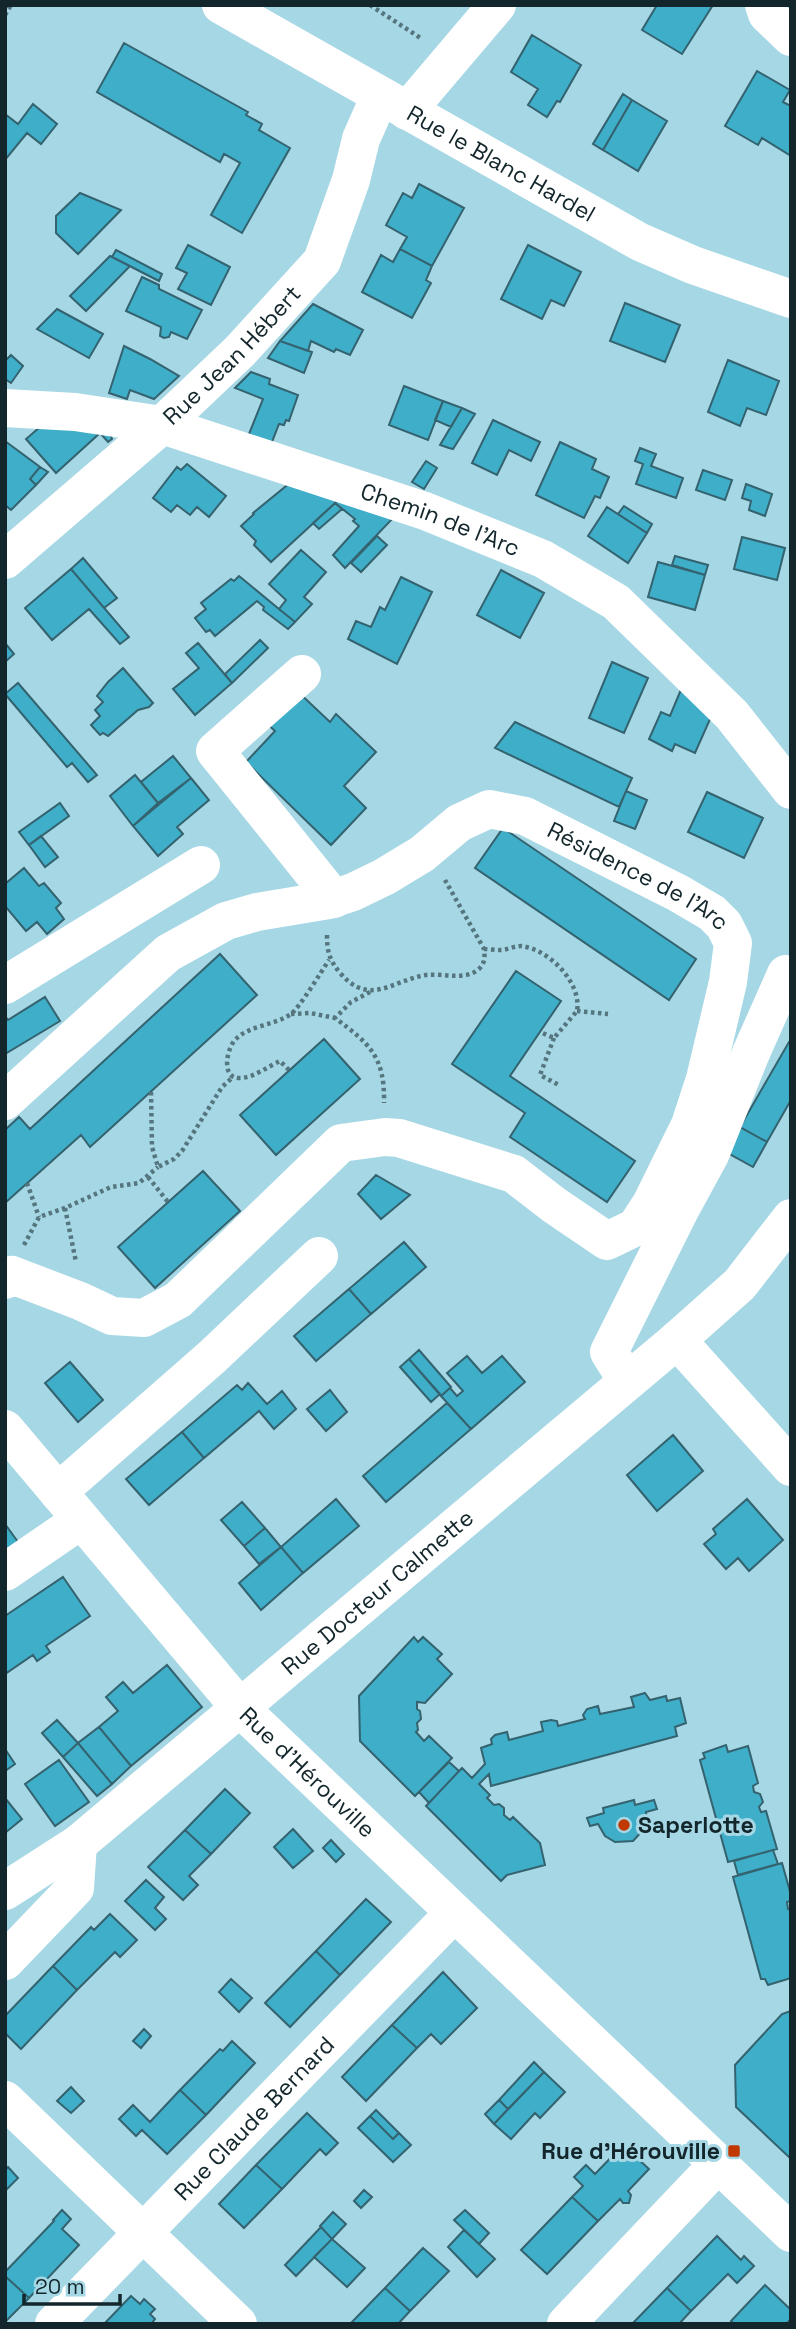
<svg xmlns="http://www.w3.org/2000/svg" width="796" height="2329" font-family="'Space Grotesk',sans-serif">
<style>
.building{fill:#3faec9;stroke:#34626e;stroke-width:2}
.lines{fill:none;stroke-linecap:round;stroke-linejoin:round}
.path{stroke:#55767f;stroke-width:4.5;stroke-dasharray:3.5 3.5;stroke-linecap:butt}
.minor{stroke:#fff;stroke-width:38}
.poi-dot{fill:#c03900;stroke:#a6d7e5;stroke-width:2.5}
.labels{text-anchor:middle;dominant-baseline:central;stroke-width:6;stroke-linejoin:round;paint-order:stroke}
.street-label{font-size:23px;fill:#12262b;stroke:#a6d7e5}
.poi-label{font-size:23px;font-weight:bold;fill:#12262b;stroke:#a6d7e5;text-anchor:start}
</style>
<rect width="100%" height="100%" fill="#a6d7e5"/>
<path class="building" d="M657 5H713L682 54 642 30Z
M532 35 581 65 560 102 557 101 547 117 528 105 538 89 511 72Z
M124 43 248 112 246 115 262 124 259 130 290 148 242 233 211 215 240 163 224 154 220 162 97 92Z
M757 71 790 90 783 102 791 106V156L762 138 758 145 725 126Z
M623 94 632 100 603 150 593 144Z
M632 100 667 121 638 171 603 150Z
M33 104 57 124 41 144 27 133 5 160V114L18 124Z
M419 184 464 208 432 266 400 249 407 237 386 225 403 193 412 198Z
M80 193 121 210 78 254 56 233V216Z
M188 245 230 267 211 305 178 289 187 273 176 268Z
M528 245 581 272 564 306 551 300 542 319 501 299Z
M400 249 432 266 426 280 431 283 412 318 362 292 381 255 393 262Z
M116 250 162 274 159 281 112 257Z
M110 256 130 266 86 311 70 296Z
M142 277 159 285V289L202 310 187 339 171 332 169 337 164 338 160 336 161 327 126 311Z
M625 303 680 325 665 362 610 341Z
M313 304 363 330 350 355 336 349 334 352 311 341 308 351 280 341Z
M57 309 103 334 89 358 37 329Z
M280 341 312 352 304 373 268 358Z
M124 346 150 359 179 376 154 399 130 390 127 399 109 393Z
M11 355 23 366 11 383 5 379V361Z
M728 360 779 381 766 415 747 408 740 426 708 412Z
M251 372 270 379 269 384 298 395 289 421 286 420 284 425 279 424 270 447 247 439 263 399 235 388Z
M404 386 443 401 428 440 389 425Z
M443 401 462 408 451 427 435 420Z
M462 408 475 414 453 449 449 448 440 445Z
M493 420 540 442 531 461 509 450 497 475 472 463Z
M107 425 112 439 108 442 100 433 56 473 26 439 40 427Z
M5 441 40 467 30 479 36 485 11 510 5 505Z
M560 442 596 459 592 469 609 477 600 498 595 496 584 518 536 495Z
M640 448 656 454 651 466 683 478 676 498 636 484 643 464 635 461Z
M426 461 437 468 424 489 412 482Z
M187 464 226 496 209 517 197 507 190 515 177 505 171 512 153 498 177 467 181 470Z
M40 467 48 472 36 485 30 479Z
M703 470 732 480 725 500 696 490Z
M296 478 344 495 271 562 254 545 256 541 241 526 254 514 253 513Z
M746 484 772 494 765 516 749 510 751 501 742 498Z
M344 495 397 514 345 568 333 555 359 526 353 521 355 519 335 503Z
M335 503 342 509 319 529 313 523Z
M624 506 652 524 647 533 618 514Z
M607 507 647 533 628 563 588 536Z
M377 536 387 545 361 572 351 563Z
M742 537 785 548 777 580 734 569Z
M301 550 326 572 304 597 312 604 295 622 279 609 286 600 269 584Z
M675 556 708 565 705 575 672 565Z
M83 558 117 598 104 608 71 569Z
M658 562 705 575 695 610 648 597Z
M71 569 129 637 120 644 89 609 52 640 25 608Z
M501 570 544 593 520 638 477 615Z
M239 576 279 609 295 622 288 629 263 610 264 607 257 601 215 636 210 630 206 632 195 618 206 609 201 603 231 579 234 581Z
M401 577 432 592 397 664 348 639 356 621 371 627 380 607 385 610Z
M260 640 268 648 232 683 225 674Z
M5 643 14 654 5 662Z
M198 643 232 683 195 715 173 689 199 668 186 653Z
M612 662 648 678 624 733 589 718Z
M123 668 153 703 149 707 138 710 108 736 103 733 100 735 91 725 100 716 95 710 103 702 97 696 108 682Z
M685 680 715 708 695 753 675 744 672 751 649 739 661 712 670 716Z
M18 683 97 775 88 782 72 763 67 767 5 694Z
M295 689 330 722 336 714 376 752 344 786 366 808 331 845 246 762 275 731 264 721Z
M515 722 632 778 619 807 495 748Z
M173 756 191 778 158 803 141 782Z
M135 775 158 803 133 826 110 796Z
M191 778 209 800 177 827 183 834 158 856 133 826Z
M626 791 647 800 635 829 614 821Z
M707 792 763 818 744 858 688 832Z
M60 803 69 816 29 845 19 832Z
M503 828 696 959 669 1000 475 868Z
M41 836 58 857 45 867 29 845Z
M24 868 39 886 44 883 61 903 56 908 64 919 47 934 37 922 26 931 5 906V884Z
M220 954 257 995 90 1147 81 1135 5 1203V1130L19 1117 30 1129Z
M516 971 561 1001 510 1076 635 1161 607 1202 510 1137 525 1113 452 1064Z
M45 997 60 1021 5 1054V1016L8 1020Z
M324 1039 360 1079 276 1155 240 1115Z
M789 1042 791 1043V1100L767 1142 740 1127Z
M740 1127 767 1142 753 1167 726 1152Z
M203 1171 240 1211 155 1288 118 1247Z
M376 1175 410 1195 381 1219 358 1194Z
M404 1242 426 1267 371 1314 349 1289Z
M349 1289 371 1314 316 1361 294 1336Z
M419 1350 451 1387 441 1396 409 1359Z
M467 1356 482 1373 502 1356 525 1382 471 1429 441 1396 450 1388 457 1396 463 1391 447 1373Z
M409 1359 440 1394 431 1402 400 1367Z
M70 1362 103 1400 78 1422 45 1383Z
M248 1383 267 1404 282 1391 296 1409 274 1429 259 1411 204 1458 182 1432 237 1385 242 1390Z
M330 1390 347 1412 326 1431 307 1409Z
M447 1403 471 1429 386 1502 363 1476Z
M182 1432 204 1458 149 1505 126 1479Z
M673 1435 703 1471 657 1511 627 1475Z
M336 1499 359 1526 303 1573 281 1547Z
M747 1499 783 1540 749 1571 738 1558 726 1569 704 1544 716 1534 713 1529Z
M242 1502 265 1528 244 1546 221 1520Z
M5 1524 18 1542 5 1551Z
M265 1528 281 1547 259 1564 244 1546Z
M281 1547 303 1573 261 1610 239 1583Z
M63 1577 90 1616 46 1646 50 1652 37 1661 33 1655 5 1674V1616Z
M414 1637 418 1642 423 1637 442 1654 437 1659 452 1674 425 1703 417 1702V1709L420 1711 421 1719 417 1723 418 1730 416 1732 424 1741 429 1736 452 1758 415 1796 360 1741 359 1696Z
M167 1665 202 1707 131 1766 99 1727 118 1711 106 1697 123 1682 133 1693Z
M645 1693 650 1700 666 1696 667 1701 680 1698 686 1723 675 1727 677 1736 491 1786 489 1774 479 1784 490 1795 487 1798 494 1805 499 1804 504 1808V1815L510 1820 513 1817 540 1843 545 1865 507 1875 501 1881 426 1806 462 1768 472 1778 485 1764 481 1748 492 1744 491 1739 495 1735 507 1732 509 1740 543 1731 541 1722 551 1720 557 1721 558 1726 585 1719 583 1715 587 1709 598 1706 600 1714 634 1707 631 1697Z
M57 1720 78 1743 63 1757 42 1733Z
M99 1727 131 1766 112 1784 78 1743Z
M78 1743 112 1784 97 1796 63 1757Z
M726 1745 728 1752 748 1746 758 1783 753 1786 754 1792 760 1794 763 1802 759 1807 761 1812 766 1811 777 1849 728 1862 700 1760 705 1758 703 1753Z
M5 1749 15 1764 5 1771Z
M59 1760 89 1802 55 1826 25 1784Z
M449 1762 459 1771 429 1803 419 1792Z
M225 1789 250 1813 211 1854 185 1830Z
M5 1798 22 1819 5 1833Z
M634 1800 635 1805 654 1800 657 1809 646 1812 647 1826 633 1841 615 1842 605 1836 598 1824 590 1826 587 1818 604 1813 603 1808Z
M293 1829 313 1851 293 1868 274 1847Z
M185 1830 211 1854 189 1876 198 1885 183 1900 148 1867Z
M331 1840 344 1854 336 1862 323 1848Z
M773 1850 778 1864 738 1875 734 1861Z
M782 1863 791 1895V1901L787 1902 788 1909 791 1910V1978L768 1985 765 1979H761L733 1877Z
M146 1880 164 1897 155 1908 166 1919 155 1930 125 1901Z
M366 1899 391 1922 340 1975 316 1951Z
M110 1914 137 1940 120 1957 115 1952 77 1990 53 1966 91 1927 94 1930Z
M316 1951 340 1975 290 2027 265 2003Z
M53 1966 77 1990 21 2049 5 2033V2016Z
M443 1972 477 2008 441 2044 431 2034 417 2048 392 2025Z
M231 1979 252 1998 239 2012 219 1992Z
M791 2011V2159L736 2107 735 2065 782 2014Z
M392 2025 417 2048 366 2101 342 2077Z
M144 2029 151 2036 141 2048 133 2041Z
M232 2041 255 2063 206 2115 180 2090 220 2049 223 2051Z
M534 2062 544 2072 508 2109 499 2100Z
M544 2072 565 2092 540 2118 535 2113 511 2139 494 2124Z
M71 2087 84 2101 71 2113 57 2101Z
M180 2090 206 2115 167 2154 142 2130 136 2136 119 2119 133 2105 150 2122Z
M499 2100 508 2109 494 2124 485 2114Z
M376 2110 399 2133 393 2139 370 2116Z
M307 2113 338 2143 326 2155 320 2149 282 2189 256 2165Z
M370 2116 393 2139 399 2133 411 2145 393 2162 358 2128Z
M623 2145 649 2169 628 2191 631 2195 629 2203H623L620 2199 598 2221 572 2197 583 2186 574 2177 586 2165 595 2174Z
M256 2165 282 2189 244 2228 219 2204Z
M8 2167 18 2178 5 2191V2170Z
M364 2190 372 2197 361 2208 354 2201Z
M572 2197 598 2221 547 2274 521 2250Z
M62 2210 71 2219 62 2229 79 2245 29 2298 5 2276V2272L54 2221 53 2220Z
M465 2210 489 2233 479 2244 454 2220Z
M333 2212 346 2224 332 2239 320 2226Z
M321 2227 332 2239 296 2276 285 2265Z
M464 2230 495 2259 477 2277 448 2247Z
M717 2236 741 2260 744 2256 754 2266 737 2283 728 2274 691 2311 667 2288Z
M332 2239 365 2268 347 2287 314 2257Z
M423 2248 449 2271 410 2311 385 2288Z
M5 2276 29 2298 5 2322Z
M765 2285 791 2310V2319L786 2324H734L731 2321Z
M385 2288 410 2311 398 2324H350Z
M667 2288 691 2311 679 2324H632Z
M131 2296 140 2304 144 2299 155 2309 150 2314 155 2319 151 2324H104Z"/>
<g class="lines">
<path class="path" d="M370 5 422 39
M5 15 11 5
M327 935C327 953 330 961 341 974 370 1007 393 980 426 975 443 973 465 981 479 969 485 963 485 957 484 949L445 880
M484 949C489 949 495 950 500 950 507 950 514 946 521 946 549 949 582 983 577 1011L554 1038 540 1032
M370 992 351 1002 335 1018C370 1044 385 1057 384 1103
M577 1011 608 1014
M291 1014 310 1013 335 1018
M554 1038 540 1075 559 1085
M289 1070 280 1061C269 1066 253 1078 240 1078 220 1079 227 1047 236 1039 250 1025 276 1025 291 1014 300 1007 321 972 329 960
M151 1092 152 1147 158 1167 174 1159 182 1151 222 1087 233 1077
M148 1177 168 1202
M27 1183 39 1217
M65 1208 76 1262
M24 1245 39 1217 65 1208 111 1187 139 1183 158 1167"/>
<g class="minor">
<path id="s1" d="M221 5 640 242 693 265 791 299"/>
<path d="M764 5 767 14 791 37"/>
<path d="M407 111 497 5"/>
<path id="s2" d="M5 408 75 412 162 425 425 511 543 559 616 602 732 715 791 790"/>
<path id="s3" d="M5 560 162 425 240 351 322 261 351 180 361 139 380 96"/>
<path d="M302 674 215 751 334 899"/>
<path d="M5 985 201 865"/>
<path id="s4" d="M5 1101 168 953 226 921 257 912 329 900 353 892 384 877 422 854 459 823 489 809 525 816 678 893 712 913 724 925 733 943 728 982 705 1079 690 1125 651 1204 636 1227 607 1241 554 1205 514 1174 399 1138 385 1137 341 1143 178 1300 144 1318 112 1316 80 1301 12 1275 5 1280"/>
<path d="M677 1340 791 1467"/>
<path d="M627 1381 609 1352 680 1210 710 1155 751 1053 786 974"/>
<path id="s5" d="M5 1429 241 1709 791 2233"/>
<path d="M58 1492 212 1357 319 1256"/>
<path d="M5 1572 81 1520"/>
<path id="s6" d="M5 1891 78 1844 677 1340 740 1284 791 1218"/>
<path d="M5 1961 75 1888 78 1844"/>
<path d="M5 2100 238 2324"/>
<path id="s7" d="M54 2324 454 1913"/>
<path d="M566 2324 718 2164"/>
</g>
</g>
<g class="poi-dot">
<circle cx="624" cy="1825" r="7"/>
<rect x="727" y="2144" width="14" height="14" rx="3.5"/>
</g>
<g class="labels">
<g class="street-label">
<text stroke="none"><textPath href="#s1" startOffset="322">Rue le Blanc Hardel</textPath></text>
<text stroke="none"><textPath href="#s3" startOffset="306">Rue Jean Hébert</textPath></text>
<text stroke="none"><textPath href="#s2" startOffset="452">Chemin de l'Arc</textPath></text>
<text stroke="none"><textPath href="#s4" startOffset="742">Résidence de l'Arc</textPath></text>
<text stroke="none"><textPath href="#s6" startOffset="478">Rue Docteur Calmette</textPath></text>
<text stroke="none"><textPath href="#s5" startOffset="458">Rue d'Hérouville</textPath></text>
<text stroke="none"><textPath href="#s7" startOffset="287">Rue Claude Bernard</textPath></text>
</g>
<g class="poi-label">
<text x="638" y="1825">Saperlotte</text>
<text x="720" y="2151" text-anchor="end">Rue d'Hérouville</text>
</g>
</g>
<rect width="796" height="2329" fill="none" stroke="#12262b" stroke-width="14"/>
<path d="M24 2294v10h96v-10" fill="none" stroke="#12262b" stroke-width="3.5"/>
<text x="35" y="2294" font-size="21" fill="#12262b" stroke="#a6d7e5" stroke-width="5" paint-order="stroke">20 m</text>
</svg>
